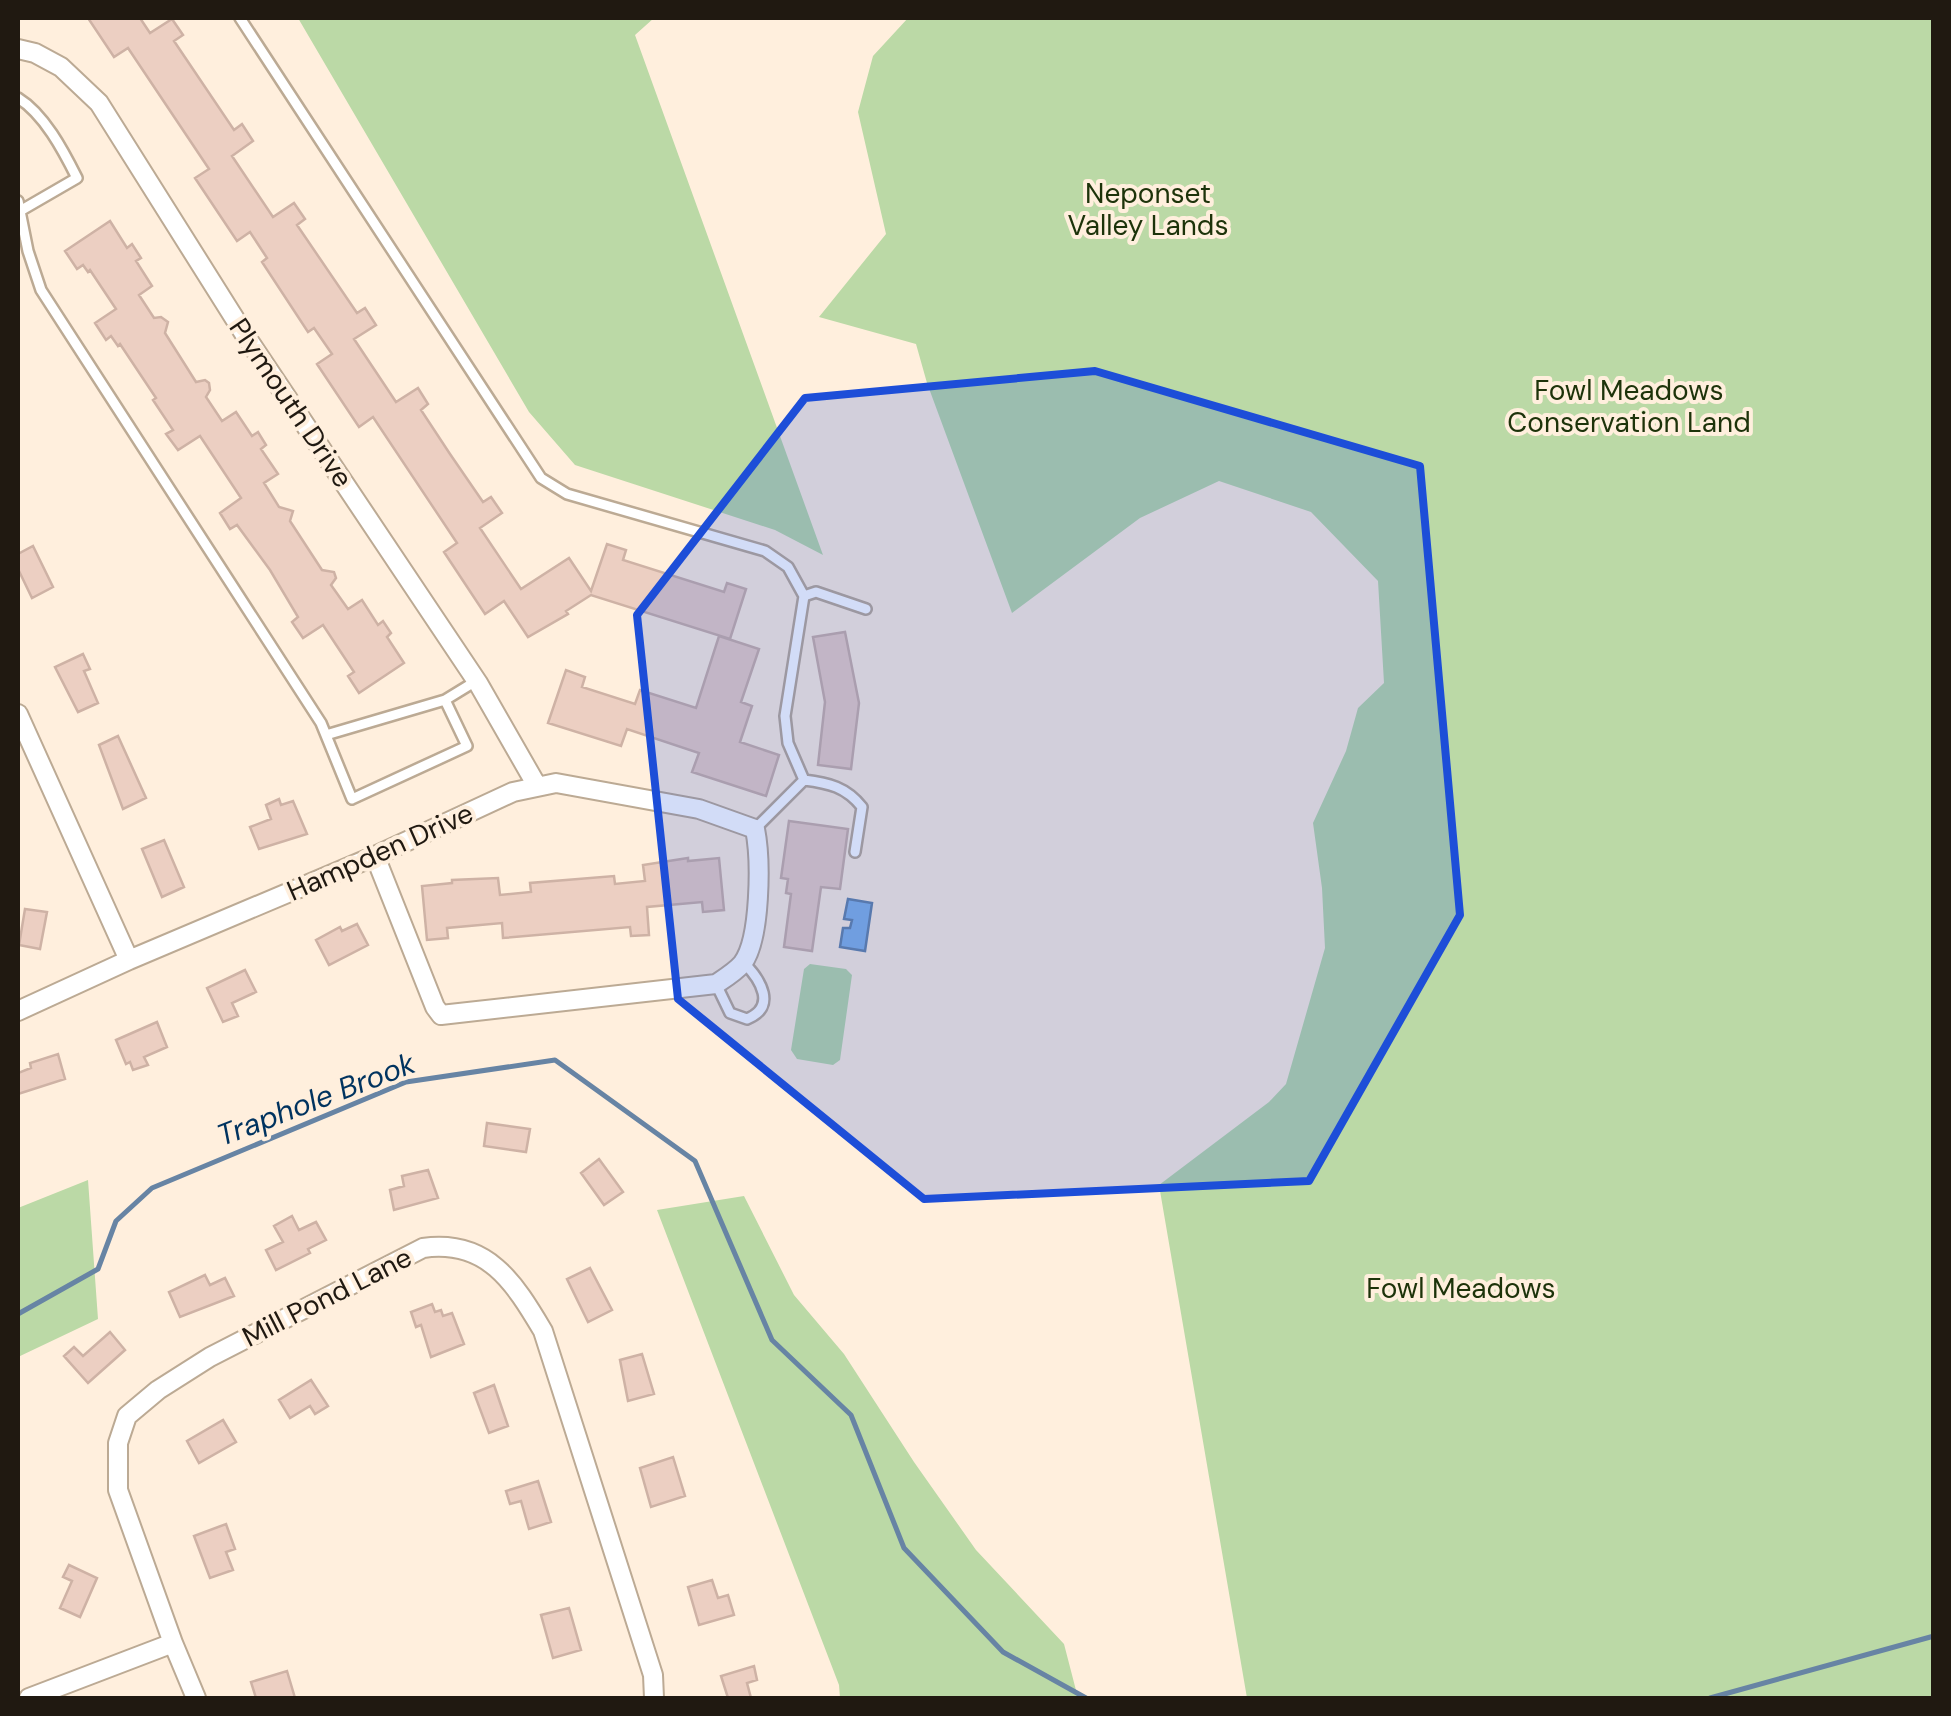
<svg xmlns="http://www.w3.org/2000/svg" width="1951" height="1716" font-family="'DM Sans',sans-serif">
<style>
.green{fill:#bbd9a6}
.water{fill:#85b2e3;stroke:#6784a4;stroke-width:2.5}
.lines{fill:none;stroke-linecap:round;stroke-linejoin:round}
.stream{stroke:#6784a4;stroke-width:5}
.building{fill:#eccfc2;stroke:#ceb2a5;stroke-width:2.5}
.lane-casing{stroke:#bcaa94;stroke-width:14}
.street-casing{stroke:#bcaa94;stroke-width:22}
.lane{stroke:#fff;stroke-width:9}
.street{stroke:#fff;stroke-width:18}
.marked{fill:#1d4ed8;fill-opacity:0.2;stroke:#1d4ed8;stroke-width:8;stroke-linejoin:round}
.labels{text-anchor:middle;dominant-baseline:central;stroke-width:8;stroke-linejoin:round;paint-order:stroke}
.park-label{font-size:28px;fill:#1d330a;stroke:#ffefdd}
.street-label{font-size:28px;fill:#201911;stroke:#ffefdd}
.water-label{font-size:30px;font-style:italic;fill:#00335f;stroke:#ffefdd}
</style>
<rect width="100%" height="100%" fill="#ffefdd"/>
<path class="green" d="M298 18H654L635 35 823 555 775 530 575 465 529 412Z
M908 18H1933V1698H1247L1159 1185 1269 1102 1286 1084 1325 948 1322 888 1313 823 1346 751 1358 708 1384 683 1378 581 1311 512 1219 481 1140 518 1012 613 927 383 916 344 819 317 886 234 858 112 873 56Z
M810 964 846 969 852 975 840 1060 833 1065 797 1059 791 1050 804 969Z
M88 1180 98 1319 18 1357V1208Z
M744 1196 794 1295 844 1354 914 1462 976 1550 1064 1644 1078 1698H840L839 1685 657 1210Z"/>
<path class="water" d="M848 899 872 903 865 951 840 947 843 928H850L852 920 844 919Z"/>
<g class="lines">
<path class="stream" d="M18 1314 98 1269 116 1221 152 1188 406 1082 555 1060 695 1161 772 1340 851 1415 904 1548 1003 1652 1086 1698
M1710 1698 1934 1636"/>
</g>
<path class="building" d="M88 18H140L150 33 172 19 183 35 174 41 234 130 242 124 253 141 232 156 273 217 294 203 305 219 297 225 357 313 365 308 376 325 354 339 396 402 418 388 428 404 421 410 450 454 483 502 491 497 502 513 480 528 521 589 569 558 591 591 607 544 626 550 623 560 724 592 727 583 746 589 730 639 591 595 566 611 568 614 528 637 504 601 485 614 444 552 457 543 373 417 359 427 317 364 332 354 314 328 308 332 262 262 267 258 250 232 237 241 195 178 209 169 128 48 114 57Z
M110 221 127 248 132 244 141 258 136 261 152 286 139 295 154 318 161 317 168 322 165 333 196 382 205 380 209 383 210 390 206 397 222 421 236 412 252 436 258 432 266 445 261 449 278 474 264 483 279 507 293 511 290 521 322 570 334 572 336 578 331 585 348 609 362 600 378 625 383 621 391 633 387 637 404 663 359 693 348 676 354 672 323 625 303 638 292 622 298 617 270 570 237 525 230 529 220 513 241 498 200 436 178 450 166 434 173 430 153 400 156 398 120 344 118 346 111 336 106 340 95 323 116 309 90 270 88 272 83 265 77 269 65 251Z
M33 546 53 587 32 598 18 569V554Z
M845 632 859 703 851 769 818 765 825 702 813 637Z
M719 636 759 649 741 702 752 706 740 742 779 755 766 796 692 772 699 753 627 729 621 746 548 723 566 670 585 677 582 687 635 704 640 690 696 708Z
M83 654 90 669 84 671 98 703 78 712 55 667Z
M118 736 146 798 123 809 99 745Z
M279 799 281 805 293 801 307 834 259 849 250 827 271 819 266 805Z
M789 821 848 829 840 889 821 887 812 951 784 947 791 894 786 893 788 879 781 878Z
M164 840 184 887 162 897 142 849Z
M688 858V861L719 858 724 910 703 912 702 902 647 907 649 935 631 936 630 927 503 938 502 923 447 928 448 938 427 940 422 886 452 883V880L498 878 500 895 531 892 530 883 614 876 615 884 645 881 643 865Z
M25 909 47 912 40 949 19 945Z
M357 924 368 945 329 965 316 940 340 927 342 931Z
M245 970 256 992 232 1003 238 1016 223 1022 207 988Z
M157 1022 167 1047 144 1057 148 1065 133 1070 130 1062 126 1064 116 1040Z
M58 1054 65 1079 18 1094V1073L31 1068 30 1063Z
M487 1123 530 1129 526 1152 484 1146Z
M599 1159 623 1192 604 1205 581 1173Z
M428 1170 438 1198 394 1210 390 1190 404 1186 402 1176Z
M292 1216 299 1230 316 1222 326 1240 308 1249 310 1253 276 1270 266 1250 283 1242 274 1226Z
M590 1268 612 1310 588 1322 567 1279Z
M205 1275 210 1285 225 1278 234 1296 180 1317 169 1292Z
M432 1304 435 1312 441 1310 443 1316 452 1313 464 1344 431 1357 421 1325 416 1327 411 1312Z
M110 1332 125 1350 88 1383 64 1356 74 1347 83 1356Z
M642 1354 654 1394 628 1401 620 1360Z
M311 1380 328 1406 315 1414 310 1406 290 1418 279 1400Z
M494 1385 508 1426 489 1433 474 1393Z
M223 1420 236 1442 199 1463 187 1441Z
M673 1457 685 1496 651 1507 640 1468Z
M538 1481 551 1522 529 1529 521 1501 510 1504 506 1491Z
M226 1524 235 1549 226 1552 233 1570 210 1578 194 1536Z
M69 1565 97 1578 80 1617 60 1608 72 1581 63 1577Z
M712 1580 718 1598 728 1595 734 1615 699 1625 688 1587Z
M569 1608 581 1650 553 1658 541 1615Z
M754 1666 757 1680 747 1683 751 1698H728L721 1676Z
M287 1671 295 1698H256L251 1682Z"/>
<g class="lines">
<defs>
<path id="lane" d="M240 18 541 478 567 494 765 551 788 567 804 596 785 716 788 743 804 780 755 829
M18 98C44 114 63 150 77 178L20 211 18 201
M20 211 28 251 41 290 321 723 352 799 467 746 445 700 476 681
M804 596 816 592 866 609
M326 735 445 700
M804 780C829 783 846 787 862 807L855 852
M716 984 730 1013 747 1019C777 1007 761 980 744 963"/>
<path id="street" d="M18 49 35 53 61 67 99 103 245 335 478 683 537 786
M18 714 129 960
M18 1011 129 960 375 856 513 792 556 783 699 809 755 829C761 859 761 940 742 964 735 972 725 978 716 984L441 1015 435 1007 375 856
M173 1643 118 1490V1443L127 1416 158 1390 210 1357 423 1248C487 1239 514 1282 543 1331L653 1675 654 1698
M29 1698 173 1643 196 1698"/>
</defs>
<use href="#lane" class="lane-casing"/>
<use href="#street" class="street-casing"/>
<use href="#lane" class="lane"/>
<use href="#street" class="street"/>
</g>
<path class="marked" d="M1095 371 1420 466 1460 915 1309 1181 924 1199 678 999 637 615 805 398Z"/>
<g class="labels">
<g class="park-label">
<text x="1148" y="193">Neponset<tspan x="1148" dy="32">Valley Lands</tspan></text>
<text x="1629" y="390">Fowl Meadows<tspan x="1629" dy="32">Conservation Land</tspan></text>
<text x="1461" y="1288">Fowl Meadows</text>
</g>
<g class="street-label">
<text transform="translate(291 403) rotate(56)">Plymouth Drive</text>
<text transform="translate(380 852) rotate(-24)">Hampden Drive</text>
<text transform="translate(327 1297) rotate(-27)">Mill Pond Lane</text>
</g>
<g class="water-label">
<text transform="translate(316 1099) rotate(-21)">Traphole Brook</text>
</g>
</g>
<rect width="1951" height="1716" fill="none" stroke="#201911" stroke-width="40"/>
</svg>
